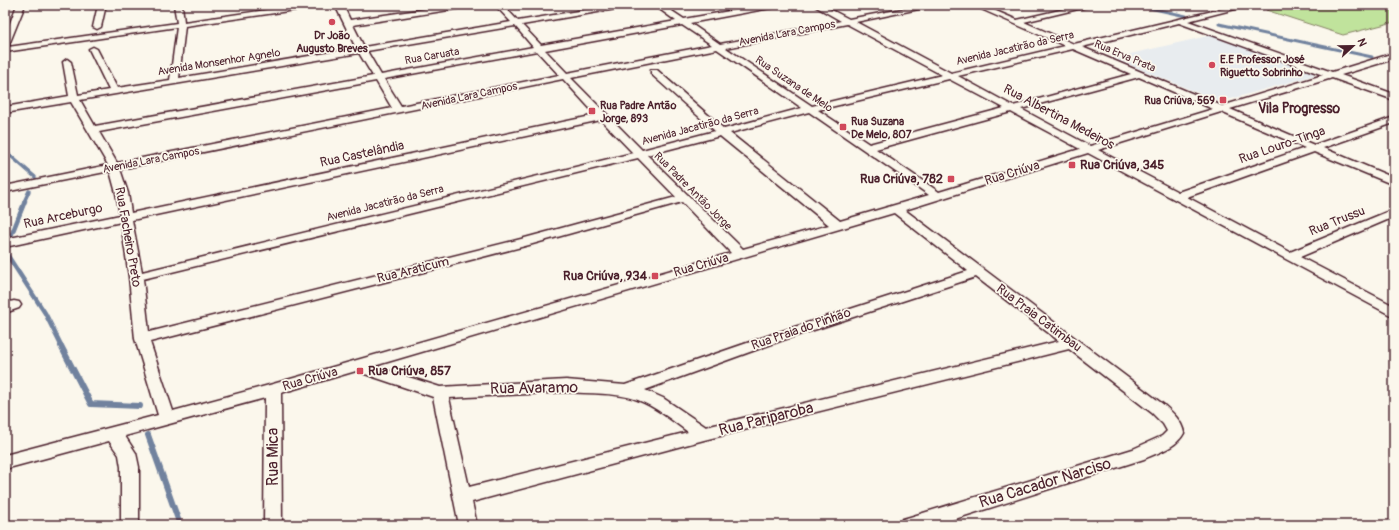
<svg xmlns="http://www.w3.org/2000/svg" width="1399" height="530" font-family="Pangolin,sans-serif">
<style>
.built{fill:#e8ecef}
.green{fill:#c0e39c;stroke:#858164}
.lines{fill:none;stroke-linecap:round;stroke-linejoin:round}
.stream-far3{stroke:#71829e;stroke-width:3}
.stream-far2{stroke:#71829e;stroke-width:3.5}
.stream-far1{stroke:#71829e;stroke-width:4.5}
.stream{stroke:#71829e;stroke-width:6}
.minor-casing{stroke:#4a1f2b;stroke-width:3}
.minor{fill:#fbf7ec;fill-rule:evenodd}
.poi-dot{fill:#d1495b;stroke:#fbf7ec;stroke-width:1.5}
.labels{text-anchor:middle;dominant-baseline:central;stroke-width:3.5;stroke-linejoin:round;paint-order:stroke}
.far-street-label{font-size:11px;fill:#4a1f2b;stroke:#fbf7ec}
.far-poi-label{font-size:11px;font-weight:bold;fill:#4a1f2b;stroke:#fbf7ec;text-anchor:start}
.street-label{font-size:13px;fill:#4a1f2b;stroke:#fbf7ec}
.poi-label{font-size:13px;font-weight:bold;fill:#4a1f2b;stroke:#fbf7ec;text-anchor:start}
.far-district-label{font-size:14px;font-weight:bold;fill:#4a1f2b;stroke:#fbf7ec}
.near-street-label{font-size:16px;fill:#4a1f2b;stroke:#fbf7ec}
</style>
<rect width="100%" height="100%" fill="#fbf7ec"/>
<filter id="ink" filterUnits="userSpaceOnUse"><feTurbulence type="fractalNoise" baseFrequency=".025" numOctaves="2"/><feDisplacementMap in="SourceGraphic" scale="8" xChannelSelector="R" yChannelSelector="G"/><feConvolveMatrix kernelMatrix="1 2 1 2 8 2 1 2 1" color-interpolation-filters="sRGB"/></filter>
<g filter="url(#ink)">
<path class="built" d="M1212 35 1312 71 1315 75 1224 101H1218L1113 58Z"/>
<path class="green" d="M1289 5H1379L1394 9V22L1343 35 1266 10Z"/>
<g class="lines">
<path class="stream-far3" d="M1136 5 1186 16
M1219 24 1372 57"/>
<path class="stream-far2" d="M5 151 35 177
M24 202 29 191"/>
<path class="stream-far1" d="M11 236 25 201
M6 253 45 313 62 347"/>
<path class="stream" d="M61 346 91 404 140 406
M148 435 180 525"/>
<defs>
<path id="minor" d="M5 5H15L5 8Z
M17 5H25L8 47 177 23 174 5H182L184 22 301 5H320L316 7 185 26 179 78 356 48 335 5H343L350 20 453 5H472L468 7 353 25 364 47 511 22 495 5H503L518 21 614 5H631L627 7 522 25 541 45 676 21 654 5H663L684 19 764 5H780L776 7 690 23 720 44 841 21 813 5H822L849 19 923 5H938L856 22 951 73 1065 46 972 5H982L1017 20 1081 5H1095L1024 22 1074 44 1238 5H1251L1188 21 1332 72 1394 53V59L1341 75 1394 94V100L1332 78 1230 109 1314 145 1394 117V123L1323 148 1394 178V185L1314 152 1187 197 1290 252 1394 209V217L1300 257 1394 306V317L1088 153 905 210 1164 405C1173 413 1182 421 1184 433 1176 448 1159 452 1144 459L936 525H901L903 519 910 517 1133 449 1162 436 1167 431 1163 424 1152 413 1069 349 704 440 472 502 477 525H459L433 397 356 371 281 393 282 525H264L265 398 125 436 136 453 139 467V525H121V467L119 455 109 441 5 469V455L158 415 135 339 129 277 121 222 5 247V239L120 215 116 193 110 171 5 192V186L108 165 71 102 5 113V107L69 96 63 62 67 59 71 62 78 95 109 90 89 49 93 47 97 49 117 88 170 80 177 27 5 52V36ZM1179 23 1323 75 1222 106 1082 47ZM847 24 942 75 812 106 726 48ZM682 25 712 45 567 73 545 50ZM515 26 533 47 381 75 367 51ZM717 49 802 108 724 129 657 70H651V74L715 131 642 150 571 78ZM1073 49 1131 74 1013 106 958 76ZM537 51 559 75 401 106 384 79ZM359 53 373 76 95 126 80 100ZM1139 77 1213 109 1090 146 1021 109ZM563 79 596 115 131 213 128 193 120 169ZM949 79 1004 108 869 144 818 110ZM376 81 392 108 117 163 99 132ZM809 112 929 195 840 221 730 133ZM1011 112 1080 149 939 192 876 149ZM1221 112 1305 148 1178 192 1098 150ZM601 120 633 153 142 272 132 220ZM720 136 829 225 743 249 647 155ZM638 158 676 197 521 239 149 332 143 279ZM682 202 731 253 273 384 173 411 150 342 529 245ZM894 213 968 271 773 334 625 385 566 380 440 387 374 366ZM976 277 1059 341 706 427 663 398 645 390 783 340ZM566 392C589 394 616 392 638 400 656 407 672 420 688 432L469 487 449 398Z
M98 5H106L101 27 97 29 93 27Z
M14 301 19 302 21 305 19 308 5 313V303Z"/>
</defs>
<use href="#minor" class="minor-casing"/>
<use href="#minor" class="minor"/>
</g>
</g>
<g class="poi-dot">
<circle cx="332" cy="22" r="4"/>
<circle cx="1212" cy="65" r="4"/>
<rect x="1219" y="96" width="8" height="8" rx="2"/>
<rect x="588" y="107" width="8" height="8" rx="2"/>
<rect x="839" y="123" width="8" height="8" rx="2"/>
<rect x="1068" y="161" width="8" height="8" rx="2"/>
<rect x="947" y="175" width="8" height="8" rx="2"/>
<rect x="651" y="272" width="8" height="8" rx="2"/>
<rect x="356" y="367" width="8" height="8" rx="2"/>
</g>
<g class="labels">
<g class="far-street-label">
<text transform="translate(787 33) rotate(-11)">Avenida Lara Campos</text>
<text transform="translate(1015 48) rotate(-13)">Avenida Jacatirão da Serra</text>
<text transform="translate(432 56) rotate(-10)">Rua Caruata</text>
<text transform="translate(1125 56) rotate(23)">Rua Erva Prata</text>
<text transform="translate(219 62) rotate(-9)">Avenida Monsenhor Agnelo</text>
<text transform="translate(794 84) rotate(34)">Rua Suzana de Melo</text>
<text transform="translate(469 96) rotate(-12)">Avenida Lara Campos</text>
<text transform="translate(700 126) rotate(-15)">Avenida Jacatirão da Serra</text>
<text transform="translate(151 160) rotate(-11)">Avenida Lara Campos</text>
<text transform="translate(693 191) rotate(45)">Rua Padre Antão Jorge</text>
<text transform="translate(385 203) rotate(-14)">Avenida Jacatirão da Serra</text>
</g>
<g class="far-poi-label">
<text x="332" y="35" text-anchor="middle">Dr João<tspan x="332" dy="13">Augusto Breves</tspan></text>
<text x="1220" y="59">E.E Professor José<tspan x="1220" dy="13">Riguetto Sobrinho</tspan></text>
<text x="1215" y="100" text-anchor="end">Rua Criúva, 569</text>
<text x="600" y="105">Rua Padre Antão<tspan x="600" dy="13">Jorge, 893</tspan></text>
<text x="851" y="121">Rua Suzana<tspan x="851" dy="13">De Melo, 807</tspan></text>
</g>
<g class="street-label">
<text transform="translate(1059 117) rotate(28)">Rua Albertina Medeiros</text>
<text transform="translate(1282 145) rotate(-19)">Rua Louro-Tinga</text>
<text transform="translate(362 154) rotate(-12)">Rua Castelândia</text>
<text transform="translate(1012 173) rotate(-17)">Rua Criúva</text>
<text transform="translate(63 216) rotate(-12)">Rua Arceburgo</text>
<text transform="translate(1337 221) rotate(-22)">Rua Trussu</text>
<text transform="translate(128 237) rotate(80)">Rua Facheiro Preto</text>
<text transform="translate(701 265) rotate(-16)">Rua Criúva</text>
<text transform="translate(413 270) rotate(-14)">Rua Araticum</text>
<text transform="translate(1039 318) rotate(37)">Rua Praia Catimbau</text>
<text transform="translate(801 329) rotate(-19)">Rua Praia do Pinhão</text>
<text transform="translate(310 379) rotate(-16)">Rua Criúva</text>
</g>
<g class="poi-label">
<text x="1080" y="165">Rua Criúva, 345</text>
<text x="943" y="179" text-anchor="end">Rua Criúva, 782</text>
<text x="647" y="276" text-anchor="end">Rua Criúva, 934</text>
<text x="368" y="371">Rua Criúva, 857</text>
</g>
<g class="far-district-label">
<text x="1299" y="108">Vila Progresso</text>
</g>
<g class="near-street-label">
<text transform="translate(534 388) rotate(-1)">Rua Avaramo</text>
<text transform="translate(766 419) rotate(-14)">Rua Pariparoba</text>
<text transform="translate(273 457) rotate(-90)">Rua Mica</text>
<text transform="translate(1045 483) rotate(-17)">Rua Cacador Narciso</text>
</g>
</g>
<rect width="1399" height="530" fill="none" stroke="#fbf7ec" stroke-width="20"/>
<rect x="10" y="10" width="1379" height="510" fill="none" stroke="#4a1f2b" stroke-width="1.5" filter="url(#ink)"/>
<g transform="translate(1353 46) rotate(68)" stroke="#fbf7ec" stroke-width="3" paint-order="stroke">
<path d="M0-3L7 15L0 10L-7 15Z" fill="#4a1f2b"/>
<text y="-6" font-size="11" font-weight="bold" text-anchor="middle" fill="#4a1f2b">N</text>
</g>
</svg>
